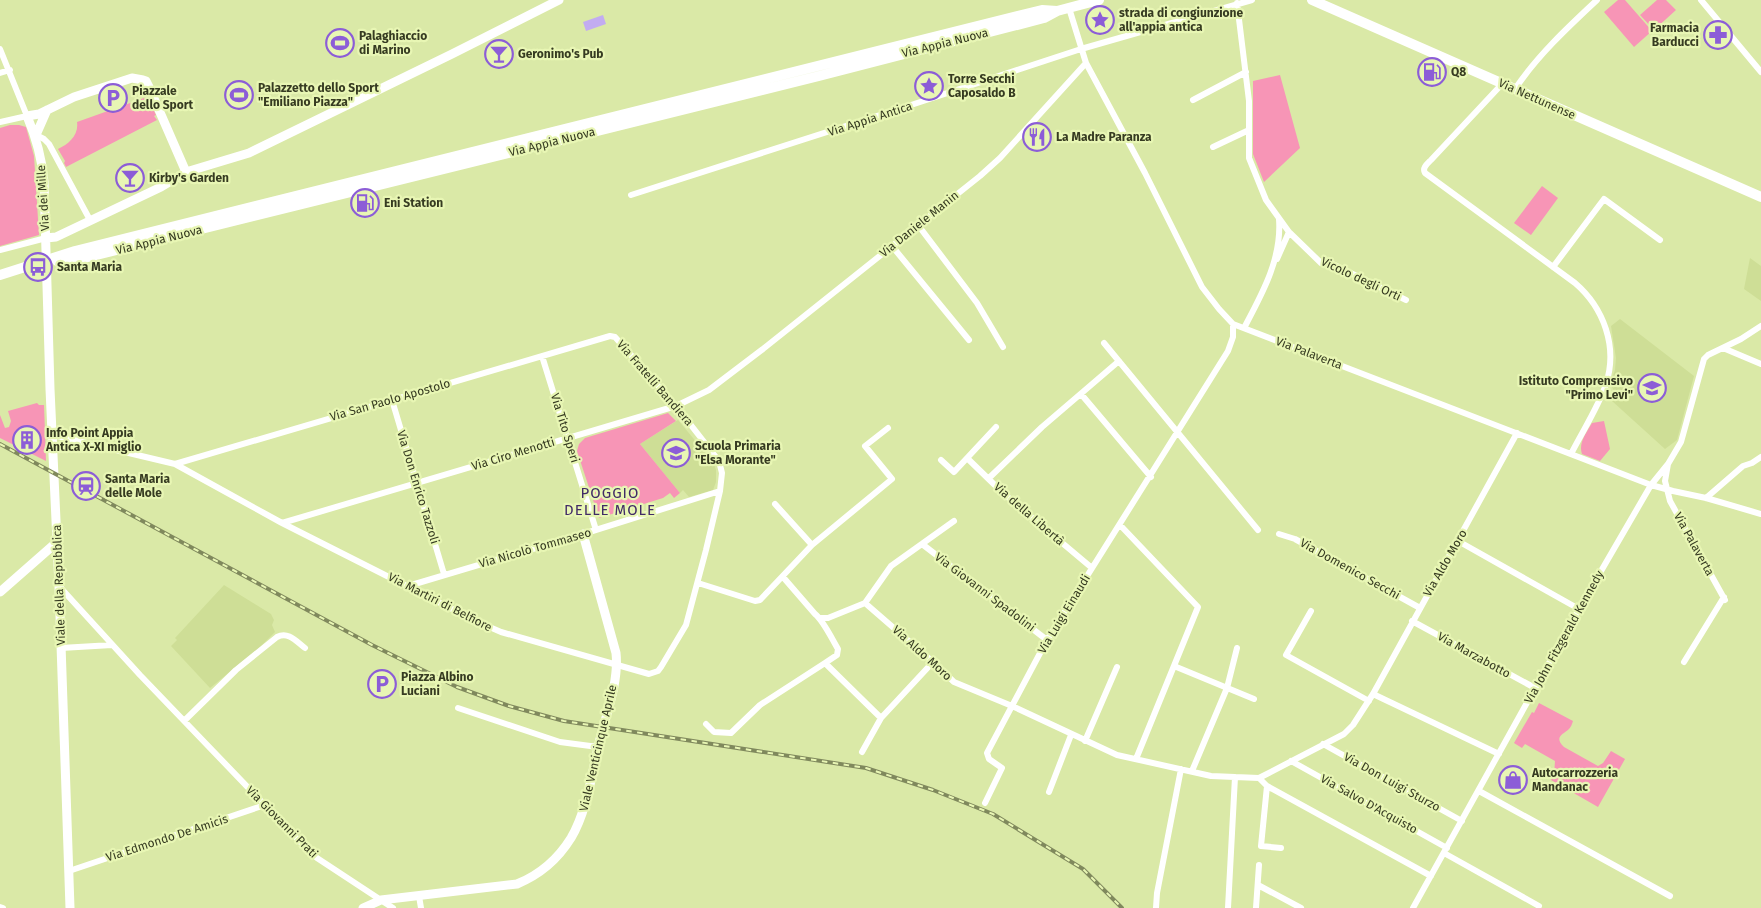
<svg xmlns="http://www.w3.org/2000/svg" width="1761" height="908" font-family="'Fira Sans',sans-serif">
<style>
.built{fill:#cede96}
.green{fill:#f795b6}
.water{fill:#c2acf1}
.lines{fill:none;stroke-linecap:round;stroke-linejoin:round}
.street{stroke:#fff;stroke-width:6}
.secondary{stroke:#fff;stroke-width:9}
.primary{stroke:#fff;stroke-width:10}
.rail-casing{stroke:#80895d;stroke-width:4}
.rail{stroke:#e8f6b4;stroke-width:2;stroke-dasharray:5.5;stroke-linecap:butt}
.labels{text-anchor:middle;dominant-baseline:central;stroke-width:4.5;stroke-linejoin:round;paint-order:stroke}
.poi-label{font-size:12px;font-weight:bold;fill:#363b21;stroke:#e8f6b4;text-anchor:start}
.street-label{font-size:12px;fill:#363b21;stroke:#e8f6b4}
.quarter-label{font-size:15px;letter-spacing:1px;fill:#412b66;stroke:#e8f6b4}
</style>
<rect width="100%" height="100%" fill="#dae9a7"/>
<path class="built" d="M1750 258 1761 266V301L1744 289Z
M1620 319 1694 376 1677 440 1665 449 1612 401 1609 396 1615 392 1610 384 1615 370 1616 358 1611 326Z
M678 420 713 462 716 470V482L713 490 689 497 683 490 680 493 640 444Z
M224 585 271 614 274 620 272 625 275 632 259 648 210 688 171 646 177 640 175 638Z"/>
<path class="green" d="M1618 0H1625L1652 31 1634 47 1604 12Z
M1657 0H1666L1676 10 1654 30 1640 15Z
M1280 75 1300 148 1264 182 1253 154V81Z
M147 97 156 115 154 116 157 120 66 167 64 163 65 161 58 149C69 144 79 135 77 122Z
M10 125H19L26 127 34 156 39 235 0 246V128Z
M1542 186 1558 198 1531 235 1514 223Z
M37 403 39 405H44L46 461 0 438V415L5 428 9 427 11 421 8 411Z
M668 413 676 421 640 444 680 493 674 498 670 493 663 498 599 518 577 451 579 444 585 438Z
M1604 421 1610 449 1600 461 1582 454C1578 443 1587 432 1592 423Z
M1539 703 1573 721C1572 724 1571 727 1569 729 1562 735 1554 737 1564 747L1598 766 1603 763 1611 751 1625 759 1598 807 1551 780 1554 775 1555 761 1525 744 1522 748 1514 743 1532 712 1534 713Z"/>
<path class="water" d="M603 15 606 24 586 31 583 22Z"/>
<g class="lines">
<path class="street" d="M1701 0 1761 72
M1237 3 1249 101V158L1266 200 1289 232 1321 263 1326 261 1406 300
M1069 8 1086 63 1145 173 1202 287 1219 309 1233 324 1651 485 1673 491 1706 498 1761 514
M0 49 27 116 0 122
M0 73 10 70
M1502 84 1431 160C1427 164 1422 168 1425 173L1575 283C1604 308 1618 347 1606 384 1599 406 1582 432 1571 454
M1515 89C1537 56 1568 27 1597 0
M1193 100 1246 72
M36 135 44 139 49 144 90 220
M1213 147 1249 130
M631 195 908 106 1081 49 1252 0
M918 225 977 303 1003 347
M892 246 969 340
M0 250 46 238
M1277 259 1289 232
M1553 267 1604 199 1660 240
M1244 328C1262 294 1282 259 1279 219
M1104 343 1258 530
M1723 348 1761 364
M542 356 596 530
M1081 394 1151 477
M392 400 444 574
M53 435 175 464 282 523 478 622 501 632 649 674 658 671 661 667 686 625 706 550 720 491 722 473 719 461 676 406 615 337 610 336 175 464
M967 458 1004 494 1092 568
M941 460 954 472 996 427
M989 478 1042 427 1119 361
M1706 498 1743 466 1752 463 1761 457
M775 504 812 545
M282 523 676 406 709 390 763 349 980 176 1000 158 1086 63
M1120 525 1198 607 1136 759
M1279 534 1295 539 1420 608
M1458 541 1579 609
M922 544 1047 640
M783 577 815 614C823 620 832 639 838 649L837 655 825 663 881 718 933 662
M698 583 755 601 760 600 812 545 892 479 865 446 888 428
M59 586 140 675 308 850 317 858 393 908
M408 586 583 534 720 491
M1725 600 1670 501 1665 481 1668 464 1681 442 1704 359 1708 355 1741 339 1761 326
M865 603 933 662 954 682 1012 706 1117 755 1211 776 1259 778 1344 734 1353 725 1373 694 1517 433
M865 603 891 566 954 521
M1311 611 1286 655 1369 701
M821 618H828L865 603
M1412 621 1535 688
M61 648 112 645
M1684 662 1724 597
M1174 666 1254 699
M1373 694 1499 754
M458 708 560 742 598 747
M184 721 236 670 277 637C288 631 296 641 305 648
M706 724 714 732 731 733 760 705 825 663
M1085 741 1117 667
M1323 744 1462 821
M862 752 881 718
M1291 761 1447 848
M1192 771 1227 688 1237 648
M1259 778 1267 786 1261 846 1281 848
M1267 786 1431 876
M1479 791 1670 896
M1049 792 1071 735
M985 803 1002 768 989 759 987 753 1047 640 1228 351 1233 337V324
M1444 853 1539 906
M69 871 265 805
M1258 885 1301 908
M419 896 421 908
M0 907 3 908
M1156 908 1157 893 1181 769
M1228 908 1235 777
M1256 908 1259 865
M1413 908 1579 609 1651 485 1668 464"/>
<path class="secondary" d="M36 135 47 110
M46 238 56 237 161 187 186 172 249 153 452 54 559 0
M0 592 57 542
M70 908 59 586 50 389 44 182C42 158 36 137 27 116L39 114 74 97 132 78 143 80 146 81 149 87 186 172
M363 908 381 900 517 884C539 875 558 859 571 838 588 809 592 771 600 739 607 712 619 681 616 653L583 534"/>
<path class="primary" d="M1312 0 1761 197
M57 261 76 260 819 76 1044 18 1057 11 1099 0
M0 275 75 251 1042 10 1057 11"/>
<defs>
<path id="rail" d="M0 444 372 645 457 687 509 706 564 721 866 768 933 790 993 814 1083 869 1122 908"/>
</defs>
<use href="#rail" class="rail-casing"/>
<use href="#rail" class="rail"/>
</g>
<defs>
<symbol id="sight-ring" viewBox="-11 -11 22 22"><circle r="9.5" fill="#e8f6b4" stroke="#8c5dd7" stroke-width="1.5"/><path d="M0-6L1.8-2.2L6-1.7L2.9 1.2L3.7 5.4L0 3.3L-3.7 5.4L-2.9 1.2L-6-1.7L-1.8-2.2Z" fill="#8c5dd7"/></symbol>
<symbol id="pharmacy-ring" viewBox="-11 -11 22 22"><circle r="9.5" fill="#e8f6b4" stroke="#8c5dd7" stroke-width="1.5"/><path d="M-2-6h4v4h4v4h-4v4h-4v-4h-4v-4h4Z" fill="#8c5dd7"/></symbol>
<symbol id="stadium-ring" viewBox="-11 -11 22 22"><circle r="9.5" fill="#e8f6b4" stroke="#8c5dd7" stroke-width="1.5"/><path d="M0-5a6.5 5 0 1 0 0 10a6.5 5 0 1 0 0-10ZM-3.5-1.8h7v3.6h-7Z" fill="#8c5dd7"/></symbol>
<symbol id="bar-ring" viewBox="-11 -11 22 22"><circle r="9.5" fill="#e8f6b4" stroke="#8c5dd7" stroke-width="1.5"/><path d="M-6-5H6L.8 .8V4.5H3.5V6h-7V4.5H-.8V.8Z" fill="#8c5dd7"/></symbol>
<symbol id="fuel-ring" viewBox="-11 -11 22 22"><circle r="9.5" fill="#e8f6b4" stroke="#8c5dd7" stroke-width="1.5"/><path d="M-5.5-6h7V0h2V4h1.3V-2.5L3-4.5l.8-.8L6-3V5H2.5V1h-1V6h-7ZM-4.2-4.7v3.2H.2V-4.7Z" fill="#8c5dd7"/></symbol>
<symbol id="parking-ring" viewBox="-11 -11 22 22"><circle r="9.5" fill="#e8f6b4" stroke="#8c5dd7" stroke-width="1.5"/><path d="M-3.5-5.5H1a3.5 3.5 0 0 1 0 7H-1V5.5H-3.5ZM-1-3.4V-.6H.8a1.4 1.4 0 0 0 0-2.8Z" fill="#8c5dd7"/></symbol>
<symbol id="restaurant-ring" viewBox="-11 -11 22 22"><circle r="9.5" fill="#e8f6b4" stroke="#8c5dd7" stroke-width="1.5"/><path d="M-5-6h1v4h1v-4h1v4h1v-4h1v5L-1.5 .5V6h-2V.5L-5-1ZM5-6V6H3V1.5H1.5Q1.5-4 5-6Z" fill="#8c5dd7"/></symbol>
<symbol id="bus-ring" viewBox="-11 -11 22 22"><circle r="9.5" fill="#e8f6b4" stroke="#8c5dd7" stroke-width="1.5"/><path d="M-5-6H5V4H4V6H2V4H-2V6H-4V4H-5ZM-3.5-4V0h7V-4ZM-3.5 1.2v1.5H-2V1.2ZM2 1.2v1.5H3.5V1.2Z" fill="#8c5dd7"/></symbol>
<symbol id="school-ring" viewBox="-11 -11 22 22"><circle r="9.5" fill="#e8f6b4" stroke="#8c5dd7" stroke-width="1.5"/><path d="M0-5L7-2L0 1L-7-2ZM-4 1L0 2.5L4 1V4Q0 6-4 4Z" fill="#8c5dd7"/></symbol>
<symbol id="building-ring" viewBox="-11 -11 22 22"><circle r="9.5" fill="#e8f6b4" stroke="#8c5dd7" stroke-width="1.5"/><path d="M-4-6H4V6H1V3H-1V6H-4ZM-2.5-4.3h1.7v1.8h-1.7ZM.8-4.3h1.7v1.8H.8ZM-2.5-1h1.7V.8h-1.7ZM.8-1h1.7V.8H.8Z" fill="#8c5dd7"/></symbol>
<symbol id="station-ring" viewBox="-11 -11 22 22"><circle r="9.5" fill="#e8f6b4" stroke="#8c5dd7" stroke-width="1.5"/><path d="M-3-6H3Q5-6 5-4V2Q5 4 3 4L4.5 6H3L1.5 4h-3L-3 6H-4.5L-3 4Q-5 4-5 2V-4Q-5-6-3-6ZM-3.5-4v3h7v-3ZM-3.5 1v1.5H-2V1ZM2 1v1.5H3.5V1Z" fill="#8c5dd7"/></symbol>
<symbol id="shop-ring" viewBox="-11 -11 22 22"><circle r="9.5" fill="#e8f6b4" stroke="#8c5dd7" stroke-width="1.5"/><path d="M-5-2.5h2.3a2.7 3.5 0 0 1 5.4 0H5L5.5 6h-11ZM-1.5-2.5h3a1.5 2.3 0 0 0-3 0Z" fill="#8c5dd7"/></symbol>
</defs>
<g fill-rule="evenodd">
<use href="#sight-ring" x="1084" y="4" width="32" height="32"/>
<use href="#pharmacy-ring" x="1702" y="19" width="32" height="32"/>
<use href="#stadium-ring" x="324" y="27" width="32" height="32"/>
<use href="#bar-ring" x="483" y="38" width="32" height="32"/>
<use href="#fuel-ring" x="1416" y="56" width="32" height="32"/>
<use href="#sight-ring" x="913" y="70" width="32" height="32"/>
<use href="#stadium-ring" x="223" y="79" width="32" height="32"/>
<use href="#parking-ring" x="97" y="82" width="32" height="32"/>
<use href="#restaurant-ring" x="1021" y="121" width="32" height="32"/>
<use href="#bar-ring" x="114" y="162" width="32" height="32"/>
<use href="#fuel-ring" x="349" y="187" width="32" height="32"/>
<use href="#bus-ring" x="22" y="251" width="32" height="32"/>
<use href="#school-ring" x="1636" y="372" width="32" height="32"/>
<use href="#building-ring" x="11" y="424" width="32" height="32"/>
<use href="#school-ring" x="660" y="437" width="32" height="32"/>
<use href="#station-ring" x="70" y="470" width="32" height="32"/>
<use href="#parking-ring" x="366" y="668" width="32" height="32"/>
<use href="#shop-ring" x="1497" y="764" width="32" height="32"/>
</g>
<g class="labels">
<g class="poi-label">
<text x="1119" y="13">strada di congiunzione<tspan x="1119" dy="14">all'appia antica</tspan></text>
<text x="1699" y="28" text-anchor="end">Farmacia<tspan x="1699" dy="14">Barducci</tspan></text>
<text x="359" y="36">Palaghiaccio<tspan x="359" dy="14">di Marino</tspan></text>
<text x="518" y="54">Geronimo's Pub</text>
<text x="1451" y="72">Q8</text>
<text x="948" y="79">Torre Secchi<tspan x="948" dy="14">Caposaldo B</tspan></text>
<text x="258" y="88">Palazzetto dello Sport<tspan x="258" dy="14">"Emiliano Piazza"</tspan></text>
<text x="132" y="91">Piazzale<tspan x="132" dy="14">dello Sport</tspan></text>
<text x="1056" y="137">La Madre Paranza</text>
<text x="149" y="178">Kirby's Garden</text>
<text x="384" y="203">Eni Station</text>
<text x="57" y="267">Santa Maria</text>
<text x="1633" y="381" text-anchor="end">Istituto Comprensivo<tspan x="1633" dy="14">"Primo Levi"</tspan></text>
<text x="46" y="433">Info Point Appia<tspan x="46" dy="14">Antica X-XI miglio</tspan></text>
<text x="695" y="446">Scuola Primaria<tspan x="695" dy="14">"Elsa Morante"</tspan></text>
<text x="105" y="479">Santa Maria<tspan x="105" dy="14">delle Mole</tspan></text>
<text x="401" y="677">Piazza Albino<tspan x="401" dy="14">Luciani</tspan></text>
<text x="1532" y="773">Autocarrozzeria<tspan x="1532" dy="14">Mandanac</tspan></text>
</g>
<g class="street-label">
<text transform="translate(945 43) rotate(-14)">Via Appia Nuova</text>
<text transform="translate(1537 99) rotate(24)">Via Nettunense</text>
<text transform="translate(870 119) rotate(-18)">Via Appia Antica</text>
<text transform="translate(552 142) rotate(-14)">Via Appia Nuova</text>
<text transform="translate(43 198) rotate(-94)">Via dei Mille</text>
<text transform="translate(919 224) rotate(-39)">Via Daniele Manin</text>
<text transform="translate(159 240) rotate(-14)">Via Appia Nuova</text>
<text transform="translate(1361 279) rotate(25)">Vicolo degli Orti</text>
<text transform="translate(1309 353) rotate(21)">Via Palaverta</text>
<text transform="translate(655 383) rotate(49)">Via Fratelli Bandiera</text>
<text transform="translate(390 400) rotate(-16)">Via San Paolo Apostolo</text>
<text transform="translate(565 428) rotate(73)">Via Tito Speri</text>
<text transform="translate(513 454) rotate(-17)">Via Ciro Menotti</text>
<text transform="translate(418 487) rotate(73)">Via Don Enrico Tazzoli</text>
<text transform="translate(1029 514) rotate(41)">Via della Libertà</text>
<text transform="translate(1694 544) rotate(61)">Via Palaverta</text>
<text transform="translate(535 548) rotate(-16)">Via Nicolò Tommaseo</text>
<text transform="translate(1445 563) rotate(-60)">Via Aldo Moro</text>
<text transform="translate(1350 569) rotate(29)">Via Domenico Secchi</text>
<text transform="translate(59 585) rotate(-92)">Viale della Repubblica</text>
<text transform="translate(985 592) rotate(37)">Via Giovanni Spadolini</text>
<text transform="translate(440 602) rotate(27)">Via Martiri di Belfiore</text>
<text transform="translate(1064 614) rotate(-59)">Via Luigi Einaudi</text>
<text transform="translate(1564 637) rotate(-61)">Via John Fitzgerald Kennedy</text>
<text transform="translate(922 653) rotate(42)">Via Aldo Moro</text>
<text transform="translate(1474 655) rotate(29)">Via Marzabotto</text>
<text transform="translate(598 748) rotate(-77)">Viale Venticinque Aprile</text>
<text transform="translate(1392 782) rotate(29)">Via Don Luigi Sturzo</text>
<text transform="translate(1369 804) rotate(29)">Via Salvo D'Acquisto</text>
<text transform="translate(282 822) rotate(45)">Via Giovanni Prati</text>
<text transform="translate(167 838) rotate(-18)">Via Edmondo De Amicis</text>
</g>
<g class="quarter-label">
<text x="610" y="493">POGGIO<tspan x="610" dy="17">DELLE MOLE</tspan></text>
</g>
</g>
</svg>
